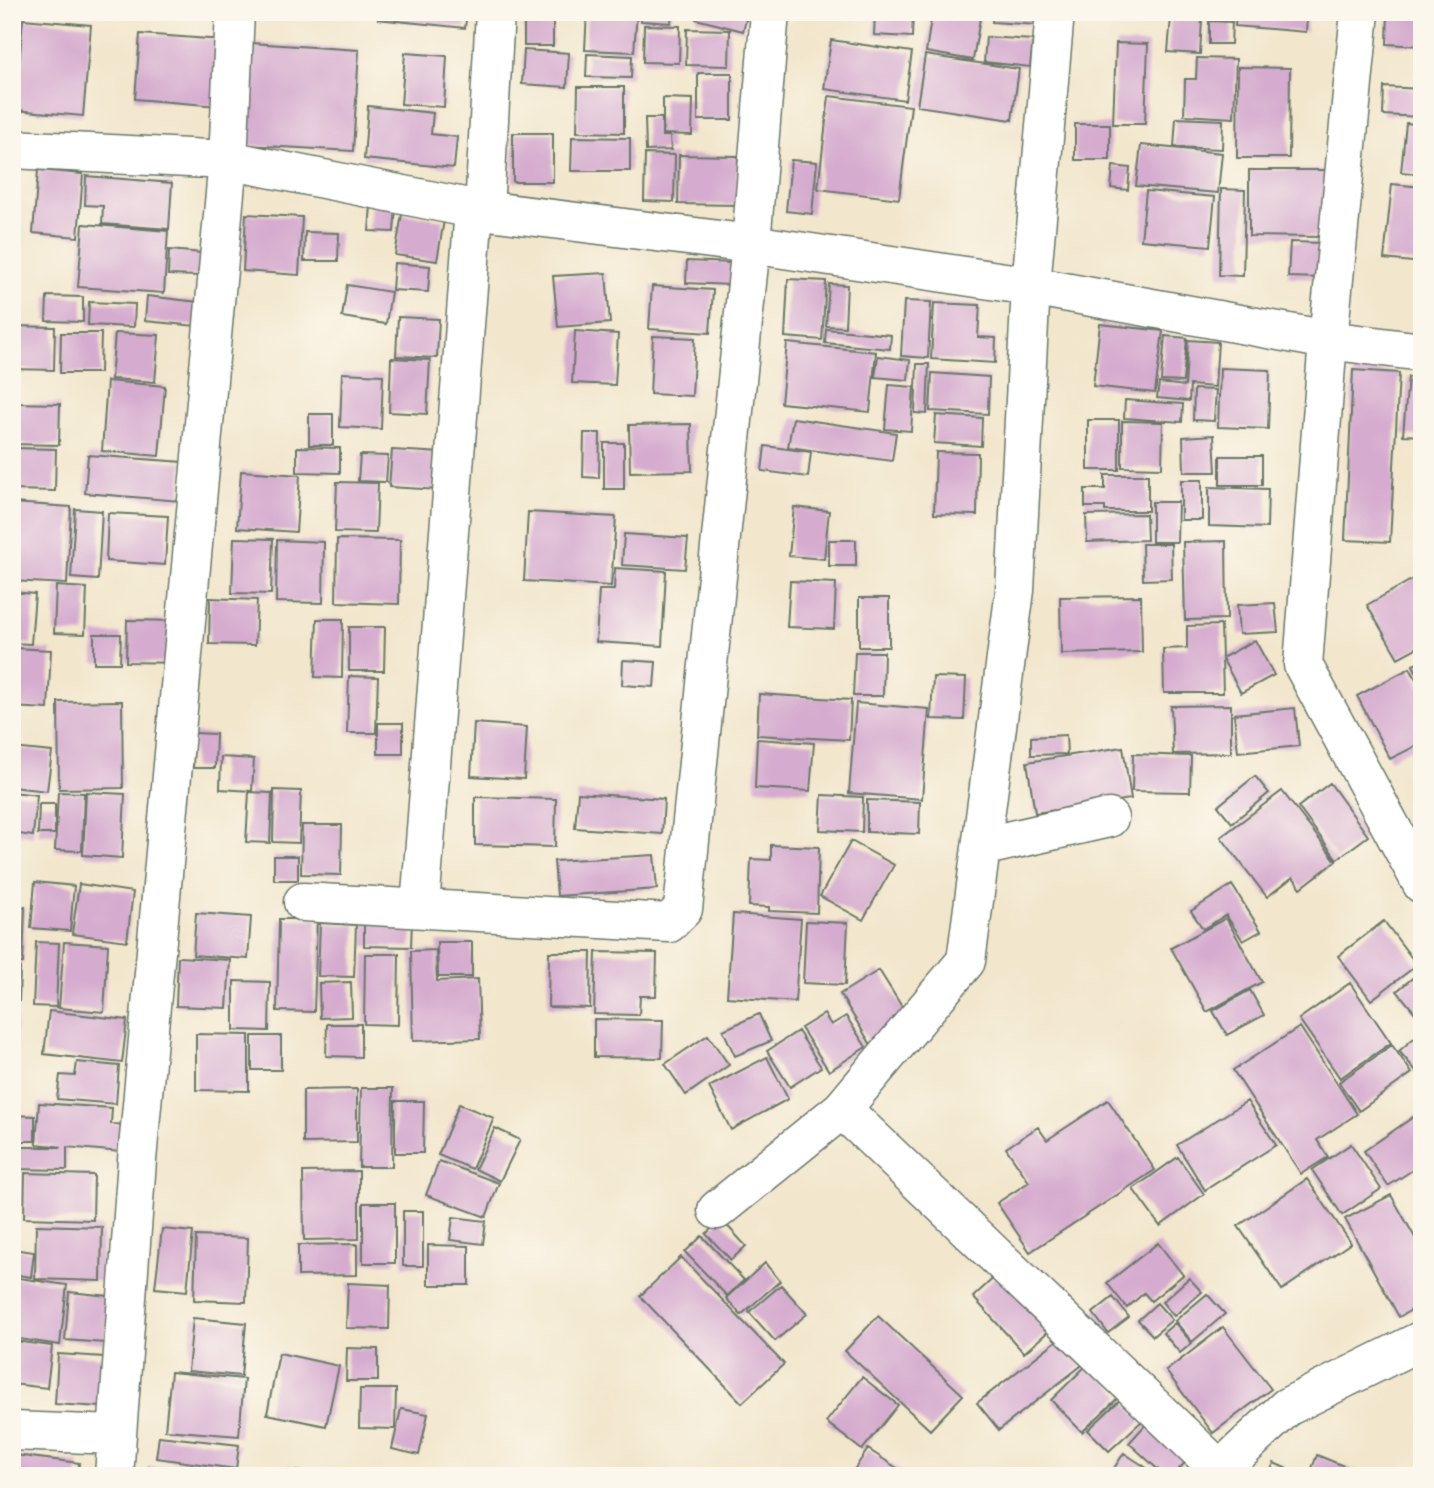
<svg xmlns="http://www.w3.org/2000/svg" width="1434" height="1488" font-family="'Playpen Sans',sans-serif">
<style>
.building{fill:#d5abcf}
.lines{fill:none;stroke-linecap:round;stroke-linejoin:round}
.minor-casing{stroke:#697869;stroke-width:41}
.minor{stroke:#fff;stroke-width:38}
</style>
<rect width="100%" height="100%" fill="#fbf7ec"/>
<filter id="ink" filterUnits="userSpaceOnUse"><feTurbulence type="fractalNoise" baseFrequency=".0143" numOctaves="2"/><feDisplacementMap in="SourceGraphic" scale="14" xChannelSelector="R" yChannelSelector="G"/><feConvolveMatrix kernelMatrix="1 2 1 2 8 2 1 2 1" color-interpolation-filters="sRGB"/></filter>
<filter id="wash" filterUnits="userSpaceOnUse"><feTurbulence type="fractalNoise" baseFrequency=".00686" numOctaves="4" result="noise"/><feDisplacementMap in="SourceGraphic" scale="28" xChannelSelector="R" yChannelSelector="G"/><feGaussianBlur stdDeviation="1.57" result="paint"/><feColorMatrix in="noise" values="0 0 0 0 0 0 0 0 0 0 0 0 0 0 0 0 0 1.4 0 .05"/><feComposite in="paint" operator="in"/></filter>
<g filter="url(#wash)">
<rect width="100%" height="100%" fill="#f2e6cc"/>
<g id="blocks">
<path class="building" d="M379 12H467L465 28 378 19Z
M587 12H637L634 52 585 50Z
M642 12H672L671 23 641 21Z
M698 12H748L743 31 696 19Z
M875 12H913L912 37 874 35Z
M932 12H981L973 60 926 52Z
M993 12H1039L1038 25 992 22Z
M1185 12H1211L1210 17 1185 16Z
M1236 12H1331L1330 19 1307 17 1306 32 1235 26Z
M1388 12H1422V46L1387 44Z
M524 13H553V46H524Z
M1171 17 1202 20 1200 54 1168 52Z
M23 19 91 25 83 116 15 110Z
M1209 21 1232 22 1231 44H1209Z
M644 25 680 26 679 63 643 62Z
M687 29 730 30 729 66 686 65Z
M140 34 223 40 218 106 135 99Z
M986 37 1033 40 1030 67 984 62Z
M831 40 912 52 905 100 824 89Z
M251 43 359 50 353 151 245 145Z
M1116 43 1148 44 1145 124H1113Z
M524 50 569 53 567 87 522 84Z
M405 53 447 56 444 107 401 104Z
M587 54 632 56 631 78 586 77Z
M925 55 1019 69 1012 120 917 106Z
M1197 58 1236 59 1234 118 1184 115 1185 79H1196Z
M1238 67 1290 68 1289 158H1237Z
M698 73H732V120H698Z
M578 87H624V133L577 132Z
M1384 87 1422 89V117L1383 115Z
M829 96 911 106 899 199 818 189Z
M663 98 693 99 692 135 663 134Z
M368 106 433 113 431 134 457 137 454 168 364 159Z
M645 118H662V136H670L671 150 646 151Z
M1176 118 1223 120 1222 149 1174 147Z
M1406 123 1422 125V174L1401 172Z
M1075 124H1110V160H1075Z
M513 133H553V182H513Z
M572 137 630 138V171H571Z
M1141 145 1222 153 1218 193 1136 186Z
M645 154 675 155 674 202 644 201Z
M679 155 738 156 737 205 678 204Z
M791 160 817 162 812 214 786 211Z
M1113 166 1130 168 1128 190 1111 188Z
M38 170 83 174 78 237 33 233Z
M1249 170H1326V237L1249 236Z
M86 176 172 183 169 229 102 224 103 206 85 205Z
M1392 184 1422 187V263L1384 259Z
M1221 189 1245 190 1243 276 1219 275Z
M1146 191 1215 197 1210 246 1141 240Z
M371 205 396 206 394 232 369 231Z
M246 214 302 217 299 275 243 271Z
M402 214 444 220 437 261 395 255Z
M83 224 168 231 164 293 78 287Z
M305 232 339 233 338 261H304Z
M1290 242 1323 243 1321 278 1288 277Z
M169 250 202 253 201 276 168 275Z
M687 261 732 263 731 285 686 283Z
M394 263 430 266 428 292 392 290Z
M606 273 610 323 558 327 553 276Z
M788 279 826 281 822 340 785 337Z
M829 284 847 285 845 327 826 326Z
M347 285 391 292 386 324 342 317Z
M652 286 713 290 710 333 649 329Z
M47 296 83 297V322L46 321Z
M147 296 198 302 196 326 145 321Z
M904 301 931 302 928 358 901 356Z
M89 302 135 304 134 327 88 325Z
M934 303 980 305 978 337 996 338 995 363 931 359Z
M398 317 439 319 437 358 396 356Z
M1100 324 1163 331 1155 393 1093 386Z
M12 326 55 327 54 370 12 369Z
M826 329 891 335 890 349 825 343Z
M575 331 618 334 615 385 572 383Z
M61 333H101L100 373H60Z
M115 333 159 335 155 382 111 379Z
M653 336 695 338 692 396 650 394Z
M1165 336 1187 338 1183 382 1161 381Z
M1188 340 1218 342 1215 387 1190 385 1189 401 1157 398 1159 383 1185 386Z
M787 343 876 352 870 412 781 403Z
M878 356 910 360 908 380 875 377Z
M391 358 430 360 427 414 389 412Z
M917 364H929L927 414 915 413Z
M1220 368 1270 370 1268 429 1218 427Z
M1353 370 1399 373 1390 542 1345 540Z
M342 373 383 375 381 429 340 427Z
M932 373 989 377 988 414 930 411Z
M1408 377 1422 378V436L1403 435Z
M107 381 165 386 159 456 102 451Z
M889 385 914 387 911 431 885 429Z
M1194 389 1216 390 1214 421 1193 420Z
M1125 400 1183 404 1182 422 1124 418Z
M12 403 60 404 59 445 12 444Z
M309 414H333V445H309Z
M936 415 982 418 981 446 934 443Z
M793 418 896 433 892 461 788 447Z
M1088 420H1119V470H1088Z
M1122 421 1163 422 1162 468 1122 467Z
M691 424 692 471 630 472 629 425Z
M584 433H600L599 478 583 477Z
M1214 435 1216 472H1184L1183 437Z
M604 443H624V489H604Z
M765 446 811 452 808 477 762 471Z
M297 447 340 448V473L297 472Z
M12 448 56 449 55 491 12 490Z
M392 450 442 453 440 490 389 487Z
M936 452 978 453 977 515 934 514Z
M88 455 183 462 180 501 85 493Z
M360 455 388 456 386 482 358 481Z
M1220 456H1262V485H1220Z
M241 471 300 475 296 532 237 528Z
M1105 475H1148V511H1105V507H1085V489H1105Z
M1181 480H1202V520H1181Z
M337 482 378 483 376 533 335 532Z
M1209 487 1268 489 1267 528 1209 526Z
M1152 502H1178L1177 542H1152Z
M12 503 71 507 67 584 12 581Z
M794 507 829 511 824 559 789 556Z
M75 509 102 511 98 580 71 578Z
M528 512 616 517 611 586 524 581Z
M108 513 168 516 165 565 106 561Z
M1146 514 1147 540 1087 542 1086 515Z
M624 534 688 538 685 569 622 565Z
M234 538 273 539 271 594 232 593Z
M337 539 400 540 399 604 336 602Z
M277 540 324 542 323 603 276 602Z
M829 540H856V566H829Z
M1226 541 1227 619 1185 620 1183 542Z
M1142 544H1171L1172 579 1143 580Z
M615 568 666 571 662 646 596 642 599 590H614Z
M1422 574V645L1398 658 1367 605Z
M790 581 836 583 834 629 787 627Z
M56 586 87 588 85 634 54 633Z
M12 592 35 594 31 644 12 643Z
M1141 596 1142 652 1061 654 1060 597Z
M210 598 257 600 255 645 209 644Z
M859 598H889V647H859Z
M1275 603 1278 632 1239 634 1237 605Z
M317 619H343L342 678 315 677Z
M127 620 179 621V663L126 662Z
M1221 625 1223 693H1164L1163 649 1187 648V626Z
M349 627H385L384 671H349Z
M94 634H121L120 663H94Z
M1255 640 1274 675 1241 693 1222 658Z
M13 648 51 650 48 709 12 707Z
M855 652H884L883 696H853Z
M623 660 656 662 654 687 622 685Z
M1422 661V683L1413 665Z
M1410 668 1422 690V743L1390 759 1357 696Z
M349 676 378 677 376 733H347Z
M933 677 966 678 964 720 931 719Z
M759 694 851 700 849 740 757 735Z
M122 701 123 788 59 789 58 702Z
M856 703 929 709 922 799 849 793Z
M1231 705V753L1173 754 1171 706Z
M1295 708 1299 746 1238 752 1234 714Z
M12 717H16V741H12Z
M378 723H403V754H378Z
M474 723 527 727 524 779 471 776Z
M194 733 216 734 215 768H193Z
M1066 735 1067 754 1031 755V737Z
M757 739 814 743 810 791 755 788Z
M1123 747 1131 799 1035 813 1027 762Z
M12 748 52 752 47 791 12 787Z
M1133 754 1191 756 1190 792 1132 791Z
M221 757 254 759 252 791 220 789Z
M1255 776 1269 793 1232 823 1218 806Z
M1330 783 1368 836 1337 859 1298 807Z
M274 790 301 791 299 843 273 842Z
M1282 791 1336 861 1301 888 1293 877 1267 897 1221 837Z
M12 792 37 795 33 836 12 833Z
M58 792 84 793 82 851 55 850Z
M86 792 125 794 122 858 83 855Z
M249 792 272 793 270 843 246 842Z
M578 793 664 799 662 834 575 828Z
M822 795 863 797 862 832 820 830Z
M475 797 556 799 555 847 475 845Z
M867 800 920 802 919 834 867 832Z
M39 804H55V834H38Z
M302 825H342L341 875 301 874Z
M851 841 894 865 863 920 820 896Z
M771 845 819 847 817 913 769 911V907L749 906 751 859 771 860Z
M654 855 657 889 557 896 554 861Z
M274 856H298V880H274Z
M35 882 74 886 70 931 31 928Z
M79 884 133 892 127 941 72 934Z
M1232 885 1261 931 1243 941 1226 915 1203 929 1191 911Z
M12 907H25L23 963H12Z
M196 913 251 917 248 959 193 955Z
M733 914 801 919 795 1002 727 997Z
M1226 918 1262 982 1207 1012 1171 948Z
M279 919H317L314 1012 277 1011Z
M364 920 412 921 411 947 364 946Z
M806 921 848 923 845 985 803 983Z
M1384 921 1417 965 1371 1000 1338 956Z
M320 923 356 925 354 977 318 976Z
M36 942 59 943 56 1007 33 1006Z
M64 942 108 945 104 1012 59 1008Z
M437 942H472V977H438Z
M436 950 437 981 478 979 480 1039 413 1041 411 951Z
M549 952H591L590 1008 548 1007Z
M596 952 657 953 656 996H640L639 1015 594 1014Z
M365 954H399L398 1025 364 1024Z
M178 957 230 960 227 1008 176 1006Z
M12 966H20L19 1001H12Z
M879 970 912 1023 873 1048 840 994Z
M1422 970V1017L1420 1019 1397 991Z
M234 981 270 982 269 1031 234 1030Z
M351 982 352 1017 320 1018 319 983Z
M1350 983 1391 1043 1340 1078 1299 1019Z
M1250 990 1264 1015 1227 1035 1213 1011Z
M12 1010H17L14 1057H12Z
M49 1011 127 1020 122 1063 44 1054Z
M759 1014 771 1041 735 1056 723 1030Z
M824 1014 831 1025 846 1016 866 1047 829 1071 801 1028Z
M594 1019 663 1020 662 1058 594 1057Z
M327 1024H361V1057L326 1056Z
M1300 1027 1357 1114 1317 1140 1328 1157 1301 1174 1233 1070Z
M798 1031 821 1067 790 1087 767 1051Z
M1422 1031V1078L1399 1051Z
M196 1034 249 1035V1091L196 1090Z
M708 1035 729 1065 686 1095 665 1064Z
M252 1036H281V1070H252Z
M1392 1045 1412 1073 1359 1111 1339 1082Z
M767 1057 788 1099 731 1130 709 1087Z
M77 1062 119 1066 116 1104 57 1099 60 1075 75 1076Z
M361 1088H393L392 1167H359Z
M357 1089V1142L303 1143V1090Z
M1108 1100 1155 1170 1030 1252 997 1203 1029 1182 1006 1148 1038 1127 1047 1140Z
M395 1101H424L423 1153H395Z
M1247 1101 1276 1145 1205 1190 1177 1145Z
M39 1103 112 1108 111 1124 133 1125 132 1153 67 1147V1170L12 1169V1147H62L36 1144Z
M459 1104 494 1118 472 1169 438 1155Z
M1422 1111V1164L1388 1186 1364 1151Z
M12 1115 35 1116V1141H12Z
M495 1128 520 1140 500 1181 475 1169Z
M1351 1144 1381 1189 1342 1215 1312 1170Z
M1178 1157 1204 1194 1160 1226 1133 1189Z
M439 1161 499 1183 486 1217 426 1195Z
M359 1171V1239L304 1240 303 1172Z
M25 1173 94 1175 93 1220 24 1218Z
M12 1178H18V1197H12Z
M1307 1179 1351 1243 1282 1290 1238 1226Z
M1391 1195 1422 1250V1304L1399 1317 1345 1219Z
M363 1203H395V1263H363Z
M403 1211H423V1266H403Z
M453 1217 486 1221 483 1244 450 1240Z
M721 1219 746 1246 731 1260 706 1234Z
M36 1225 102 1227 101 1281 35 1279Z
M162 1229 193 1232 187 1291 155 1288Z
M196 1236 248 1238 246 1302 194 1300Z
M702 1236 744 1280 727 1296 685 1252Z
M1158 1243 1183 1275 1151 1301 1144 1293 1127 1308 1107 1283Z
M357 1244V1275L298 1276V1245Z
M428 1245 469 1246V1285H428Z
M12 1249 34 1252 31 1277 12 1274Z
M681 1257 784 1364 742 1403 640 1296Z
M765 1263 780 1281 741 1315 726 1298Z
M999 1273 1051 1329 1024 1353 973 1297Z
M12 1277 67 1285 60 1345 12 1338Z
M1189 1278 1202 1292 1174 1316 1162 1302Z
M348 1283 390 1285 389 1329 346 1328Z
M781 1285 807 1314 775 1341 749 1312Z
M69 1292 109 1296 105 1343 65 1340Z
M1207 1294 1225 1314 1192 1342 1175 1321Z
M1113 1297 1129 1317 1108 1333 1093 1313Z
M1157 1303 1172 1320 1153 1336 1138 1320Z
M878 1316 963 1395 930 1430 845 1351Z
M193 1318 246 1323 241 1376 188 1371Z
M1175 1323 1192 1343 1180 1353 1163 1333Z
M1223 1327 1271 1389 1213 1433 1166 1371Z
M1064 1335 1086 1362 999 1430 977 1403Z
M14 1341 52 1346 47 1388 12 1384Z
M347 1348 378 1349V1381H346Z
M279 1353 339 1366 326 1426 267 1414Z
M58 1354 104 1357 101 1407 55 1404Z
M1089 1363 1121 1395 1082 1432 1051 1400Z
M171 1372 244 1379 239 1436 165 1430Z
M862 1377 898 1405 862 1450 826 1422Z
M360 1389H396L395 1429 359 1428Z
M1121 1399 1142 1421 1109 1451 1088 1430Z
M401 1409 428 1414 419 1455 392 1449Z
M1146 1424 1187 1460 1173 1476H1165L1129 1443Z
M159 1436 239 1445 236 1469 156 1458Z
M868 1449 909 1476H850Z
M1124 1453 1159 1476H1109Z
M14 1455 79 1463 78 1476H12Z
M1317 1455 1368 1476H1309Z
M1274 1463 1303 1476H1268Z
M148 1467 246 1472V1476H148Z
M251 1467 327 1474 326 1476H250Z"/>
</g>
</g>
<g filter="url(#ink)">
<use href="#blocks" fill-opacity="0" stroke="#697869" stroke-width="2"/>
<g class="lines">
<defs>
<path id="minor" d="M1360 12 1328 340 1303 665 1422 884
M12 149 228 160 474 209 751 244 1031 286 1328 340 1422 352
M484 210 495 12
M981 847 1109 818
M303 902 669 923 683 909 751 244 770 12
M420 907 474 209
M842 1109 1220 1470
M717 1210 842 1109 966 961 1015 590 1031 286 1055 12
M12 1431 116 1435
M114 1476 137 1160 228 160 235 12
M1217 1476 1220 1470 1287 1407 1422 1340"/>
</defs>
<use href="#minor" class="minor-casing"/>
<use href="#minor" class="minor"/>
</g>
</g>
<rect width="1434" height="1488" fill="none" stroke="#fbf7ec" stroke-width="42"/>
</svg>
